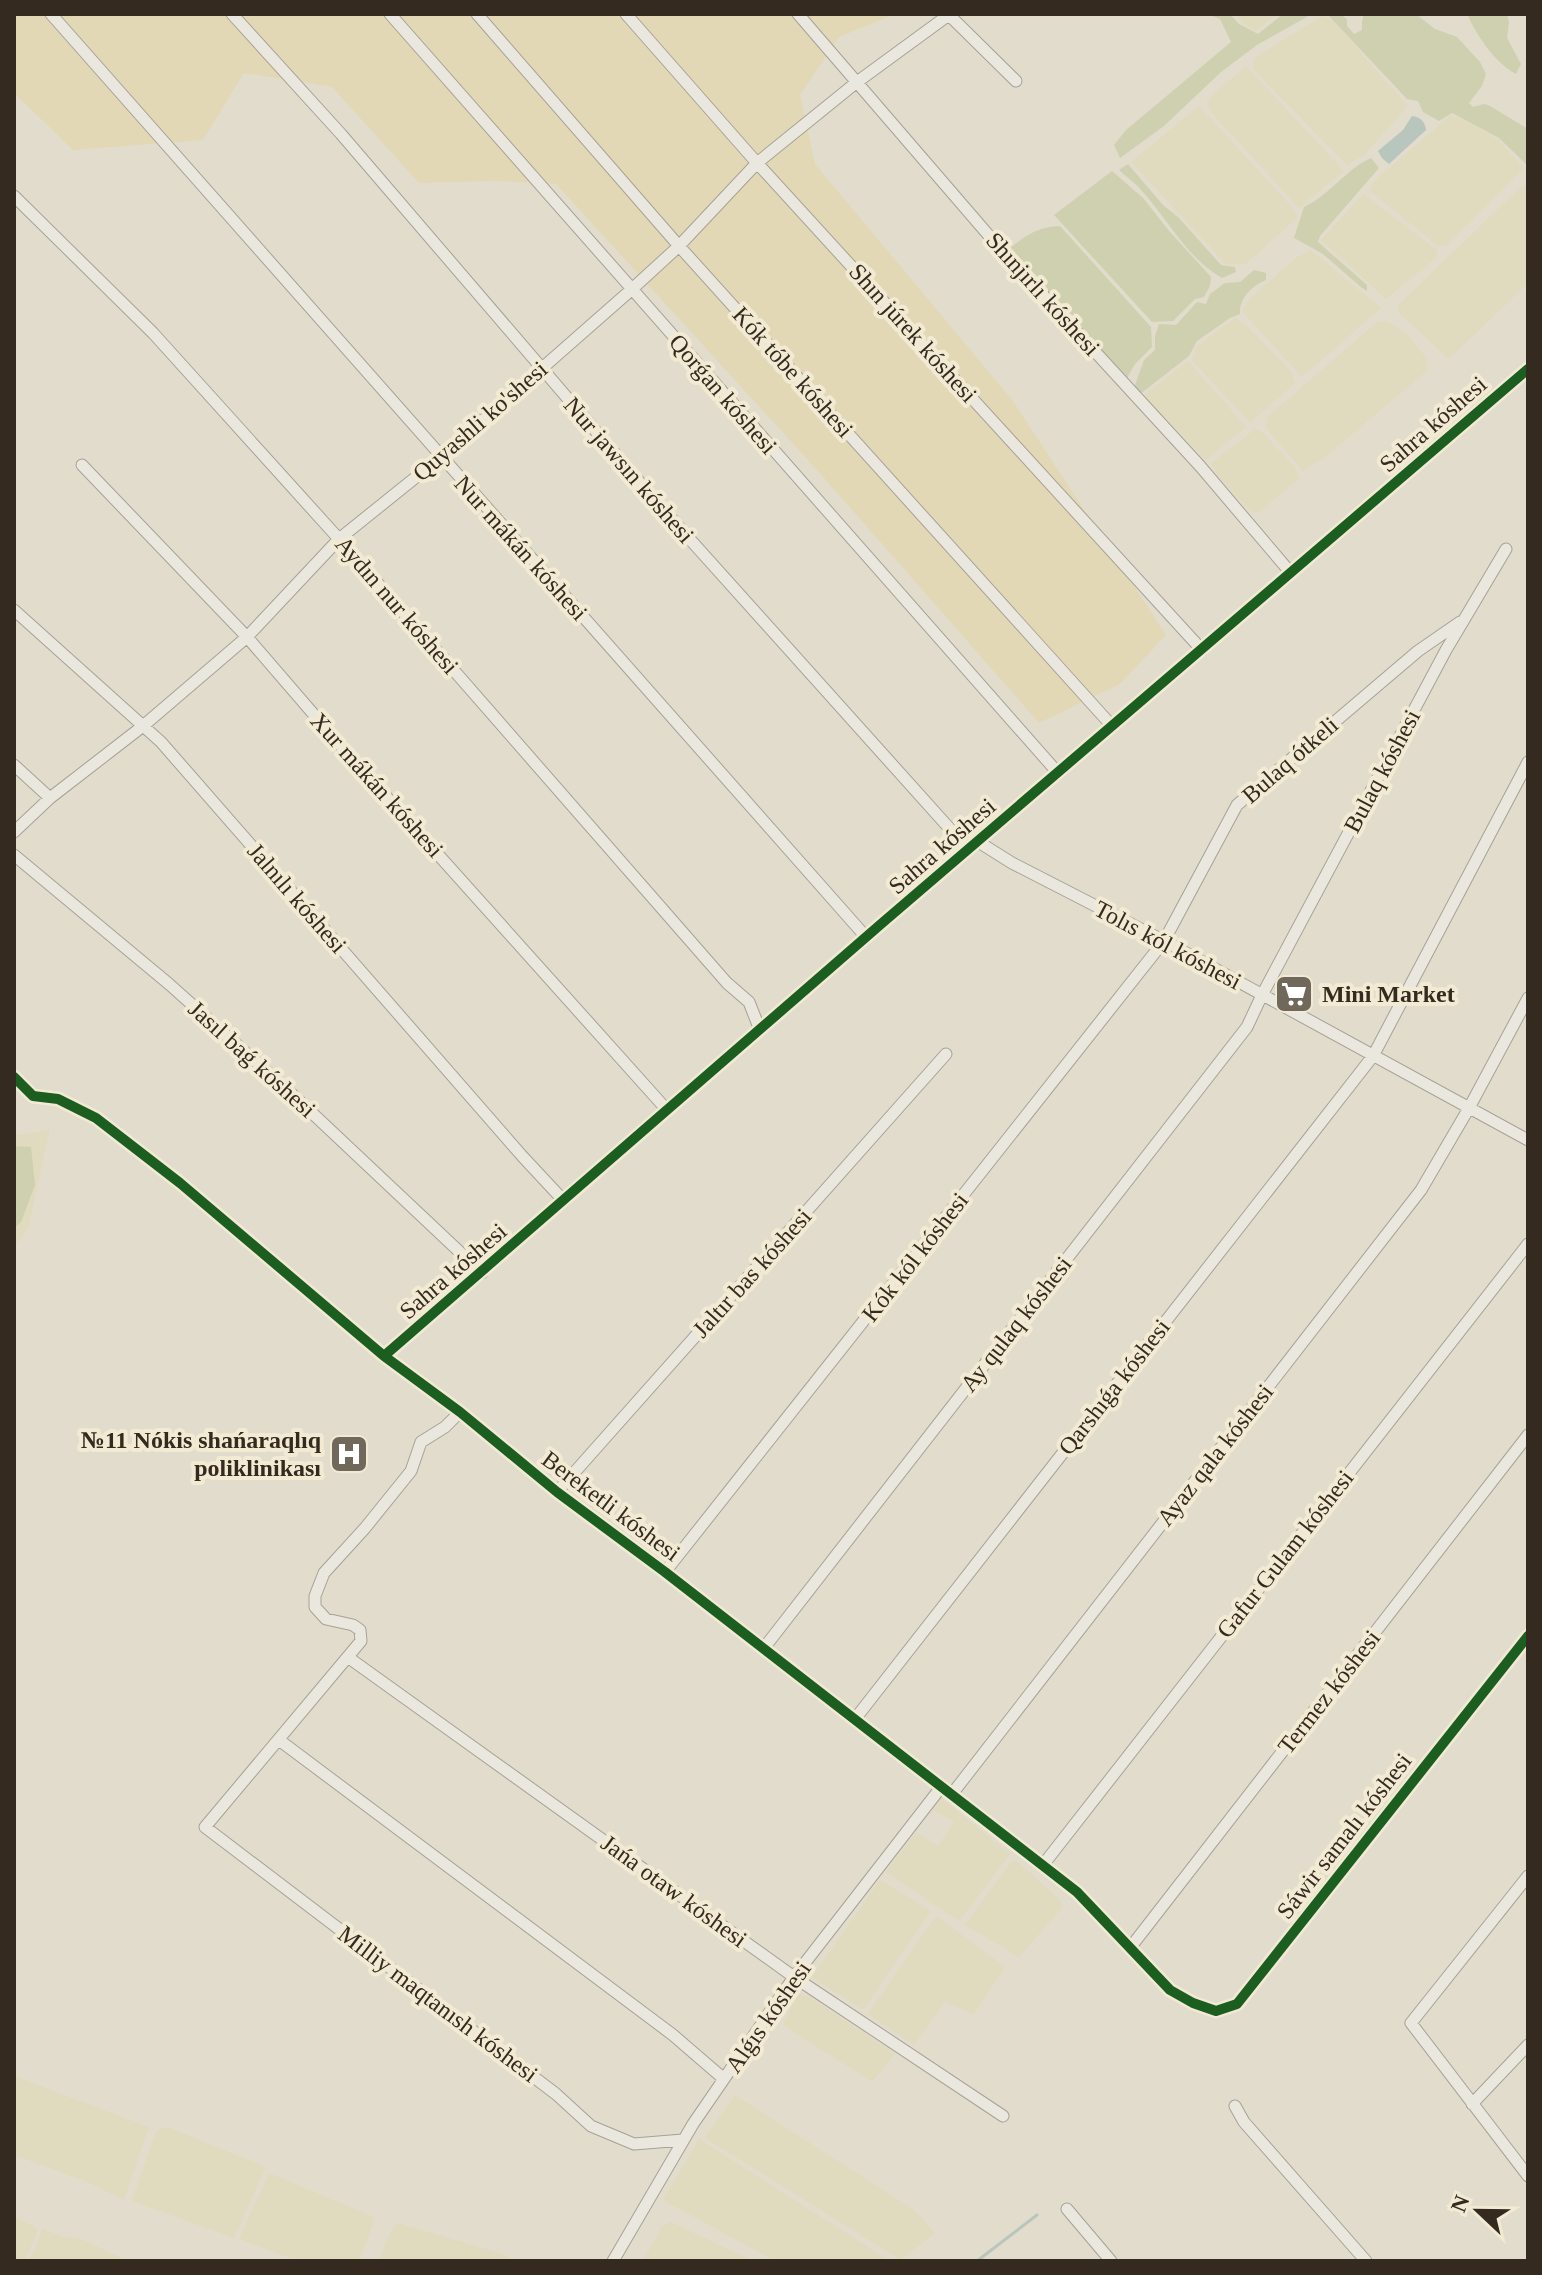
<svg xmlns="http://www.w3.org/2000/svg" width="1542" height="2275" font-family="Georgia,serif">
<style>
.farmland{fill:#e0dabe}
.green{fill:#cfd0b0}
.sand{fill:#e3d8b6}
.water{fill:#b8c6bd}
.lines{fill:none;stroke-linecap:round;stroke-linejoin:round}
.stream{stroke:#b8c6bd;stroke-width:3}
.minor-casing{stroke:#a7a196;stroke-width:13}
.minor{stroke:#eae7de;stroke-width:11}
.cycleway-casing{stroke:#f2ead3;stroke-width:15}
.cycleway{stroke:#1b5e20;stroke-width:10}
.labels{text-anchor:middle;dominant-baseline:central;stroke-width:8;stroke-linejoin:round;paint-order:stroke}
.street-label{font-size:24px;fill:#342a1f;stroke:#f2ead3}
.poi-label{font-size:24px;font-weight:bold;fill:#342a1f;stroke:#f2ead3;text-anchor:start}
</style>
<rect width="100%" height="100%" fill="#e2dccc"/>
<path class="farmland" d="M1235 14H1277L1256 31 1244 24Z
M1322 16 1332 20 1408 106 1364 155 1347 165 1253 69 1254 58Z
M1246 66 1344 171 1299 208 1209 110 1207 100Z
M1199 106 1291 206 1298 217 1246 264H1226L1131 162Z
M1451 115 1472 124 1498 140 1524 168 1446 245 1438 246 1369 190 1374 181Z
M1526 185 1528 187V283L1449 359 1399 313 1398 305 1521 187Z
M1363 194 1437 250 1436 258 1386 299 1321 240Z
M1310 250 1381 308 1302 377 1242 311 1250 298 1296 258Z
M1235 318 1246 325 1291 371 1295 383 1250 423 1192 360 1196 347Z
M1387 321 1406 333 1425 356 1428 370 1324 458 1303 471 1267 429 1265 419 1377 322Z
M1188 361 1246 427 1206 460 1150 403 1144 395Z
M1255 429 1263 433 1293 465 1300 478 1258 513 1250 511 1217 475 1211 463Z
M50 1129 28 1229 14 1246V1132L18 1135Z
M941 1798 1010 1854 959 1921 886 1872 916 1832 938 1846 954 1822 932 1809Z
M1016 1860 1061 1901 1062 1908 1019 1957 965 1925 1011 1862Z
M880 1880 931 1911 863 2010 812 1977Z
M938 1917 1005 1967 974 2014 945 2002 914 2045 868 2014 933 1920Z
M797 1994 808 1996 895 2054 872 2082 783 2025Z
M14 2076 149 2127 124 2200 85 2181 14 2155Z
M735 2095 913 2209 935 2233 901 2260 705 2138Z
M167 2127 266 2167 234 2238 132 2201 156 2131Z
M699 2139 890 2261H775L663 2200Z
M269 2173 374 2217 372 2227 359 2261H298L239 2239Z
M14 2216 38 2229 25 2261H14Z
M671 2222 753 2261H643L662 2226Z
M397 2223 500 2253 517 2261H379L388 2237Z
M43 2229 64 2237 79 2238 128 2261H29Z"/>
<path class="green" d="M1207 14H1230L1239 24 1258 34 1283 14H1312L1257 45 1221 72 1164 126 1120 158 1114 145 1126 130 1231 42 1220 19Z
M1340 14 1347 19V26L1354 34 1362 30V21L1364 14H1416L1435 29 1457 37 1480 62 1486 74 1482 86 1469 103 1473 107 1484 104 1490 106 1528 129V166L1499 138 1452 113 1439 121 1423 112 1418 101 1407 99 1327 14Z
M1467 14H1507L1509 22 1507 38 1521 64 1516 74C1495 63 1477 36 1467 14Z
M1371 158 1379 168 1320 236 1318 242 1367 285V291L1362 288 1323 254 1294 238 1304 207C1330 195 1346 169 1371 158Z
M1128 164 1163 205 1179 218 1221 265 1235 267 1236 272 1222 278C1187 258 1169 221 1142 191 1136 183 1126 177 1119 170Z
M1112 171 1143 198 1170 232 1211 277 1210 286 1204 297 1195 299 1173 321 1152 322 1054 215Z
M1060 226 1151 327 1152 347 1135 364 1127 378 1007 251C1024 236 1037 227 1060 226Z
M1254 270 1266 273V280C1252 286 1239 298 1240 314L1230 318 1197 341 1189 356 1139 395 1135 385 1144 360 1155 350V336L1159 324 1176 325 1197 302 1206 304 1210 294 1225 283 1240 282Z
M14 1146 31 1147 35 1185 21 1222 14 1228Z"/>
<path class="sand" d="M14 14H895L839 37 800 95 815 164 1013 401 1166 635 1120 684 1039 723 817 470 556 184 496 181 419 183 332 87 244 73 203 140 73 150 14 93Z"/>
<path class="water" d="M1412 116C1421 117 1425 122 1426 130L1389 164 1382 158 1378 151 1403 130Z"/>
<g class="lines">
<path class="stream" d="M977 2261 1037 2215"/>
<defs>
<path id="minor" d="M51 14 866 937
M232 14 341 134 660 506 968 849
M390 14 1058 773
M477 14 679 246 1112 726
M626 14 757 163 1202 650
M798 14 997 245 1200 466 1290 572
M948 14 1016 81
M14 196 153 333 339 539 727 983 749 1002 760 1030
M82 465 247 637 347 753 667 1110
M14 610 161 742 523 1157 564 1201
M14 765 50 798
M14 832 50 798 143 726 247 637 339 539 441 457 631 290 679 246 757 163 857 82 950 14
M977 841 1012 863 1164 941 1528 1140
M14 855 169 984 293 1095 482 1273
M14 1077 33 1096 58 1099 96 1118 180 1183 384 1356 460 1412 557 1492 665 1572 1077 1892 1170 1990 1193 2003 1216 2011 1237 2004 1528 1636
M384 1356 881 924 1528 369
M460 1412 445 1427 421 1442 411 1471 365 1528 324 1573 315 1596V1607L326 1619 353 1625 360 1630 361 1641 205 1827 556 2094 591 2126 634 2144 683 2140
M557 1492 946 1054
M665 1572 1164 941 1237 805 1418 651 1460 622
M764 1648 1247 1027 1262 995 1446 650 1506 549
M349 1658 794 1977 1003 2116
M855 1719 1373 1056 1528 762
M279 1740 673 2035 724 2079
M952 1794 1421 1190 1469 1108 1528 998
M1043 1865 1528 1244
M1528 1876 1411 2023 1528 2176
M1130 1948 1528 1435
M1472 2104 1528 2045
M1235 2106 1244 2122 1366 2261
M1067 2209 1111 2261
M613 2261 693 2124 794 1977 942 1786"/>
</defs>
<use href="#minor" class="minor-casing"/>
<use href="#minor" class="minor"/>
<defs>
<path id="cycleway" d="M14 1077 33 1096 58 1099 96 1118 180 1183 384 1356 460 1412 557 1492 665 1572 1077 1892 1170 1990 1193 2003 1216 2011 1237 2004 1528 1636
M384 1356 881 924 1528 369"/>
</defs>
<use href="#cycleway" class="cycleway-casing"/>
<use href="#cycleway" class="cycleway"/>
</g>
<defs>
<symbol id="supermarket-square" viewBox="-11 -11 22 22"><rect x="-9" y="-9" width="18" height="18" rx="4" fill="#71685c" stroke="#f2ead3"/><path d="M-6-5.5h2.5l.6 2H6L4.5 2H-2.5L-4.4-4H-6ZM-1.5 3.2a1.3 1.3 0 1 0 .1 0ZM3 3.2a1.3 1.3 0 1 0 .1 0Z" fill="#fff"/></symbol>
<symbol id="hospital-square" viewBox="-11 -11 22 22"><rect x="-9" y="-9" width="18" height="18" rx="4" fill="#71685c" stroke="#f2ead3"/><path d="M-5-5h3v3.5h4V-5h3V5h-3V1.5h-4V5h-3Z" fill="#fff"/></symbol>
</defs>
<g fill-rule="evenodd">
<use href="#supermarket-square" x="1272" y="972" width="44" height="44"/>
<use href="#hospital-square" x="327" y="1432" width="44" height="44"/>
</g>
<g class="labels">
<g class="street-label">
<text transform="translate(1043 294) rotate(48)">Shınjırlı kóshesi</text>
<text transform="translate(913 333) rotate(48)">Shın júrek kóshesi</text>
<text transform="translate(793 372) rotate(48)">Kók tóbe kóshesi</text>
<text transform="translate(723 394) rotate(49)">Qorǵan kóshesi</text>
<text transform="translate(480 421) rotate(-41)">Quyashli ko'shesi</text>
<text transform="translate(1433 424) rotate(-41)">Sahra kóshesi</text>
<text transform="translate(629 470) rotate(49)">Nur jawsın kóshesi</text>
<text transform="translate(521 548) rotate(48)">Nur mákán kóshesi</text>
<text transform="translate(397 605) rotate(49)">Aydın nur kóshesi</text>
<text transform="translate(1290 760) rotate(-41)">Bulaq ótkeli</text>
<text transform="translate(1382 771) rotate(-62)">Bulaq kóshesi</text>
<text transform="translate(377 785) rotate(48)">Xur mákán kóshesi</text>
<text transform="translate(942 846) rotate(-41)">Sahra kóshesi</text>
<text transform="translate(297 898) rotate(49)">Jalnılı kóshesi</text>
<text transform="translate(1168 945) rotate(28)">Tolıs kól kóshesi</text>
<text transform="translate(252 1059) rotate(42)">Jasıl baǵ kóshesi</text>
<text transform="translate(915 1257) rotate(-52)">Kók kól kóshesi</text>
<text transform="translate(453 1271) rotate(-41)">Sahra kóshesi</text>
<text transform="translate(752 1273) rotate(-48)">Jaltır bas kóshesi</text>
<text transform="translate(1016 1324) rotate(-52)">Ay qulaq kóshesi</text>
<text transform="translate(1114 1387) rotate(-52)">Qarshıǵa kóshesi</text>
<text transform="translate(1215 1455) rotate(-52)">Ayaz qala kóshesi</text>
<text transform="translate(611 1506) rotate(37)">Bereketli kóshesi</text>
<text transform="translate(1285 1554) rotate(-52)">Gafur Gulam kóshesi</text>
<text transform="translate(1329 1692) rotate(-52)">Termez kóshesi</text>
<text transform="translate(1344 1836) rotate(-52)">Sáwir samalı kóshesi</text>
<text transform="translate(674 1891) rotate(36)">Jańa otaw kóshesi</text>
<text transform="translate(438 2004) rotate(37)">Milliy maqtanısh kóshesi</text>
<text transform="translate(768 2017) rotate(-55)">Alǵıs kóshesi</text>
</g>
<g class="poi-label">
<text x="1322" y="994">Mini Market</text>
<text x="321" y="1440" text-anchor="end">№11 Nókis shańaraqlıq<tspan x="321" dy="28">poliklinikası</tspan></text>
</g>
</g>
<rect width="1542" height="2275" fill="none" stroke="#342a1f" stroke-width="32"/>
<g transform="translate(1478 2211) rotate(292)" stroke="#f2ead3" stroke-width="6" paint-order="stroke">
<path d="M0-6L14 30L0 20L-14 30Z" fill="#342a1f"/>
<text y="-12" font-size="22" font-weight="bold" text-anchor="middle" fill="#342a1f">N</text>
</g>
</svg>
